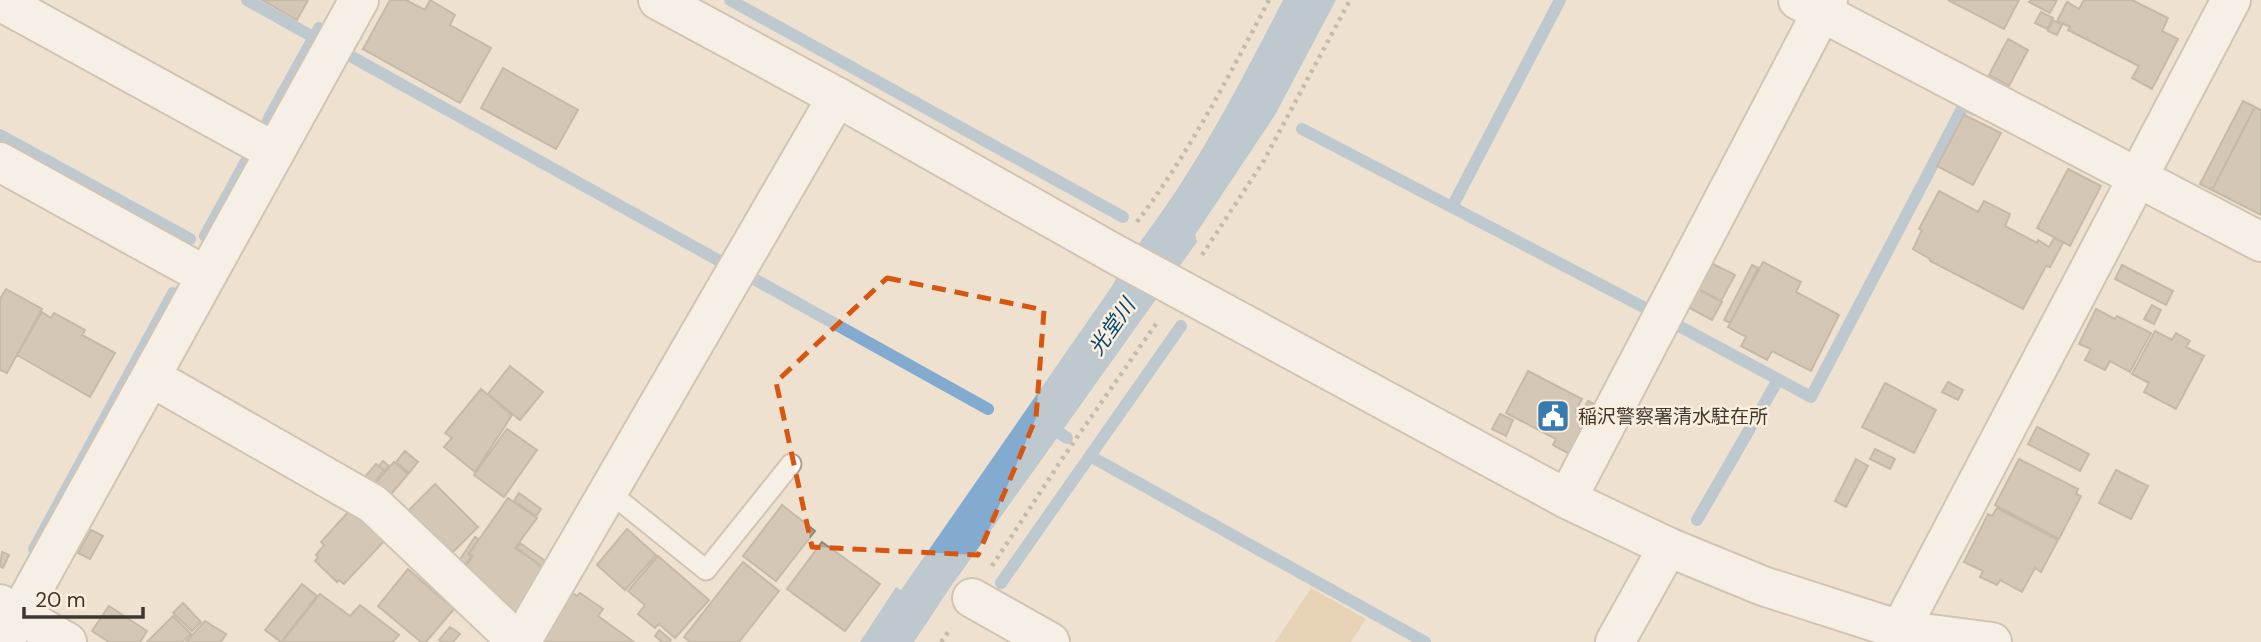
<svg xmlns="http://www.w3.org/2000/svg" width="2261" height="642" font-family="'DM Sans','Noto Sans JP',sans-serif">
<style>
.green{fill:#e1c197}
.water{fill:#82abcf}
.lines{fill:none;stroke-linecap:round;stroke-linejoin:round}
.stream{stroke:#82abcf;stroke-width:12}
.building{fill:#b4a796;stroke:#938777;stroke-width:2}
.service-casing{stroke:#aea190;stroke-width:23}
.minor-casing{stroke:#aea190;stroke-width:42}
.tertiary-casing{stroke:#aea190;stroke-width:42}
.path{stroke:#968c7f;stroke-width:4.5;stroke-dasharray:3.5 5;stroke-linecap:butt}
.service{stroke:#fff;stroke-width:19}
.minor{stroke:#fff;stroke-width:38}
.tertiary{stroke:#fff;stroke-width:38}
.marked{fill:none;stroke:#d75610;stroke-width:5;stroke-dasharray:14 9;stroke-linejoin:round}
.labels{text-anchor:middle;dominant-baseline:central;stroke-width:5;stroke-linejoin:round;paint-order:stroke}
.poi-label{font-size:19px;fill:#3d3730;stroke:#fceedc;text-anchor:start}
.water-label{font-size:21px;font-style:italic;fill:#004774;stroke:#fceedc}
</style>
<rect width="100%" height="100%" fill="#efe1cf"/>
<path class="green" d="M1311 588 1366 619 1351 642H1275Z"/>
<path class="water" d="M1283 0H1336L1275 115 1195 235 1197 242 947 592 914 642H860L896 587 901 590 1112 286C1131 251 1156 222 1178 188 1217 128 1250 64 1283 0Z"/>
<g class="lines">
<path class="stream" d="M247 0 313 37
M730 0 1123 217
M352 57 725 264
M268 120 319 28
M1302 129 1651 311
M0 135 190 239
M1452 207 1560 0
M205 236 245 163
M754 279 988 409
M1677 325 1811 397 1964 105 1974 110
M1047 424 1067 438
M1090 456 1425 642
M1697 520 1778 380
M34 549 173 293
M1001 583 1181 326"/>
</g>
<path class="building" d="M262 0H308L297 20Z
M390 0H406L425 10 430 0 455 15 450 25 491 48 460 103 363 49Z
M1948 0H2019L2004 29Z
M2031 0H2057L2050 13 2029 2Z
M2084 0H2132L2168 18 2162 31 2178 39 2152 89 2132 78 2139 66 2068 30 2070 27 2057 21 2067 2 2079 9Z
M2041 12 2053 18 2047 29 2035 23Z
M2053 20 2062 25 2057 35 2048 31Z
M2008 39 2028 50 2009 86 1989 75Z
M503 68 578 110 556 149 481 108Z
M2243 101 2255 107 2212 190 2200 184Z
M2255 107 2261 110V215L2212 190Z
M1964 115 2001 133 1973 185 1937 166Z
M2068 169 2101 186 2070 246 2037 228Z
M1939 191 1978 212 1984 201 2010 214 2005 226 2037 243 2038 240 2049 247 2054 238 2063 243 2050 267 2046 266 2023 309 1930 261V259L1913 249 1922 230 1919 229Z
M1709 262 1735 275 1721 301 1696 287Z
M1763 262 1801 282 1796 292 1839 315 1811 371 1772 351 1767 360 1741 346 1746 337 1728 327Z
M1752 265 1758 268 1730 323 1724 320Z
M2122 265 2173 291 2166 305 2115 279Z
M1696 288 1722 302 1712 320 1686 306Z
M6 289 42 309 7 373 0 370V299Z
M2152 305 2161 310 2154 324 2144 319Z
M2096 309 2115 319 2117 316 2151 333 2130 372 2110 361 2105 370 2085 360 2091 349 2079 344Z
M42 312 51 318 54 313 85 330 82 335 115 353 90 397 17 355Z
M2155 331 2172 340 2176 333 2190 341 2186 347 2204 356 2176 409 2144 392 2149 383 2132 374Z
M510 366 543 392 520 420 488 394Z
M1528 371 1582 399 1575 412 1591 421 1573 456 1553 445 1556 439 1506 413Z
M1948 382 1963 390 1958 400 1942 392Z
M1885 383 1936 410 1914 453 1862 427Z
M481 389 512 415 475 472 444 447 452 438 445 433Z
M1588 401 1600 407 1593 419 1581 413Z
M1500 414 1513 420 1506 436 1492 429Z
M2037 427 2089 454 2080 471 2028 444Z
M507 429 537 450 504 497 474 475Z
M1875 449 1895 459 1890 469 1870 459Z
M405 451 418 462 409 473 396 462Z
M1856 459 1868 466 1846 507 1835 501Z
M2019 459 2078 489 2076 494 2081 496 2059 539 1995 505Z
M383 461 389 466 384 471 379 466Z
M394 462 408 474 386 500 372 487Z
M376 464 384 471 373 484 365 477Z
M2116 470 2148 486 2131 519 2099 503Z
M435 484 478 527 451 554 408 511Z
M519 493 541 509 536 516 514 501Z
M508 498 537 518 515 548 548 571 517 616 459 576 473 556 469 554Z
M782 505 815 531 776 581 743 556Z
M1997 508 2058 540 2041 572 2035 568 2022 592 2000 580 1997 585 1980 577 1983 571 1964 562 1988 514 1992 516Z
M350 510 385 540 344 584 339 580 337 582 315 561 318 557 316 555 324 545 321 542Z
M627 529 656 555 625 590 597 565Z
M91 530 103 536 90 559 78 553Z
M475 537 479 539 468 554 471 557 460 572 454 568Z
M822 542 880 584 845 631 787 589Z
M520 543 551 565 547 570 517 548Z
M2 552 9 555 3 568 0 566Z
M658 556 709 600 675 638 659 624 655 628 638 614 645 605 628 591Z
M743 562 779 591 739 642H690L684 637Z
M408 569 454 609 426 642H421L378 606Z
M302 584 317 596 281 642 265 630Z
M571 592 577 596 580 593 603 609 598 616 634 642H537Z
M320 594 350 616 360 605 399 635 393 642H282Z
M183 603 201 622 192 631 173 613Z
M109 606 147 631 140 642H109L92 631Z
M173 616 191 634 182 642H147Z
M205 621 226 634 221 642H186Z
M450 627 460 634 453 642H442L439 640Z
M659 630 671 640 669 642H662L655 636Z"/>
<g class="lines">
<defs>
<path id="service" d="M608 491 706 570 791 464"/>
<path id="minor" d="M1798 0 2261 242
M0 1 275 152
M0 162 206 276
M151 377 373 504 518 642
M1567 499 1828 0
M972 598 1050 642
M0 604 67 642
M4 642 359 0
M521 642 837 97
M1615 642 1668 547"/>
<path id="tertiary" d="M658 0 837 97 1113 253 1567 499 1668 547 1763 586 1900 630 1992 642
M1900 630 2231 0"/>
</defs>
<use href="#service" class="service-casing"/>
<use href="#minor" class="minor-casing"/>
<use href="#tertiary" class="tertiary-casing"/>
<path class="path" d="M1137 222C1189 153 1229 76 1269 0
M1202 255 1263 162 1350 0
M992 566 1064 456 1158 321
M941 642 951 628"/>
<use href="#service" class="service"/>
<use href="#minor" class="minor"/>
<use href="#tertiary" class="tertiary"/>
</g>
<path d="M0 0H2261V642H0ZM887 278 1044 310 1036 418 978 555 812 547 776 382Z" fill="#efe1cf" fill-opacity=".55" fill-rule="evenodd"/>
<path class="marked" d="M887 278 1044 310 1036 418 978 555 812 547 776 382Z"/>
<defs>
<symbol id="civic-square" viewBox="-11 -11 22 22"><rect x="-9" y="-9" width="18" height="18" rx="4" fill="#377bb1" stroke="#fceedc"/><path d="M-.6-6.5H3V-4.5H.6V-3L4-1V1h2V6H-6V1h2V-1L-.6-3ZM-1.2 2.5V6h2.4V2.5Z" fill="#fff"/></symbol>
</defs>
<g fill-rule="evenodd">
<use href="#civic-square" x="1534" y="397" width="38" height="38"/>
</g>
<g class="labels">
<g class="poi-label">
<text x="1578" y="416">稲沢警察署清水駐在所</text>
</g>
<g class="water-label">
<text transform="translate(1112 327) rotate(-55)">光堂川</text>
</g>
</g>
<path d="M24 607v10h119v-10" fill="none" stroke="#3d3730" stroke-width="3.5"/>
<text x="35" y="607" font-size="21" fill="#3d3730" stroke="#fceedc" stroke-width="5" paint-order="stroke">20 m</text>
</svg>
